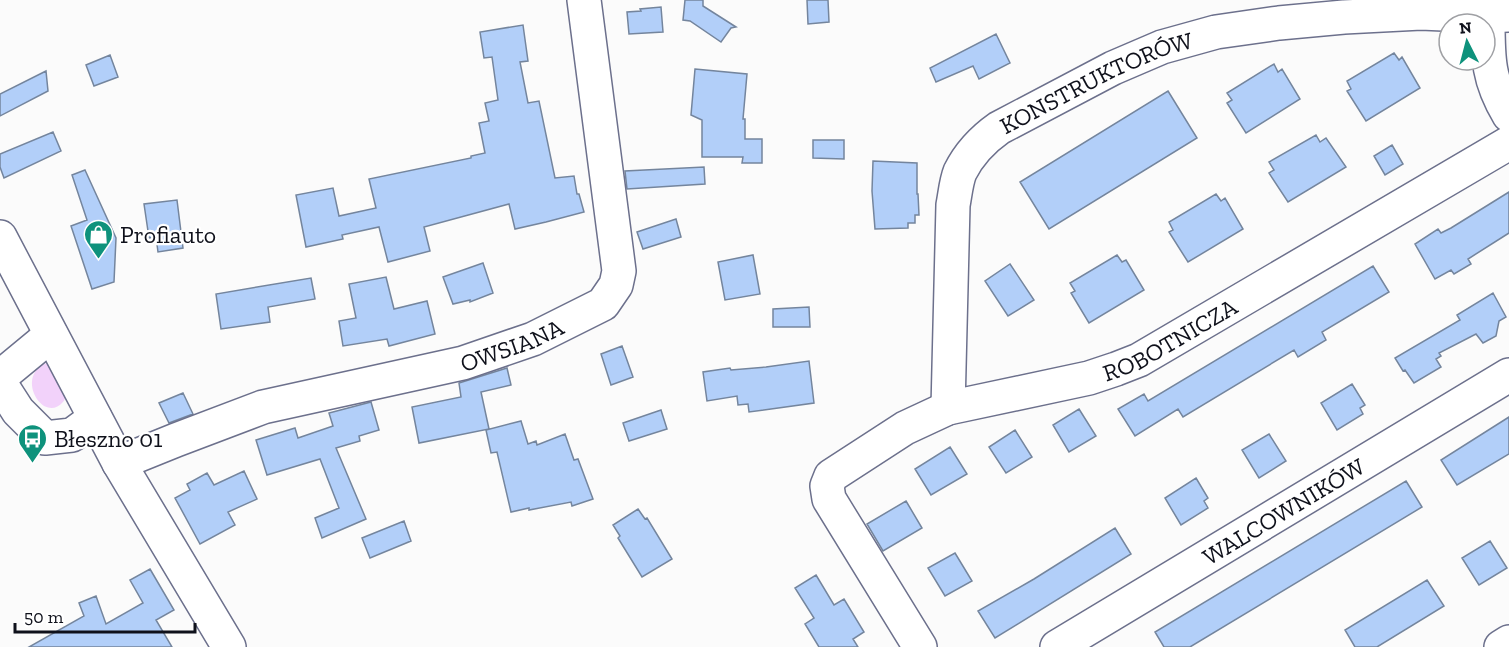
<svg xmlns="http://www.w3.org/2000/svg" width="1509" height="647" font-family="'Zilla Slab',serif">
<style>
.green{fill:#f2d2fa}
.building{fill:#b2cff9;stroke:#74859d;stroke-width:1.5}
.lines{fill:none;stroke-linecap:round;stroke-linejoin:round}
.minor-casing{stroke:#6c708c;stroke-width:36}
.minor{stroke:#fff;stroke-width:33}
.labels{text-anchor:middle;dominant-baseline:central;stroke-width:4.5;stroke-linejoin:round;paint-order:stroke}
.street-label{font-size:24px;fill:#0f111b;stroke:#fff}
.poi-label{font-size:24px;fill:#0f111b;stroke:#fff;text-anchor:start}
</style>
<rect width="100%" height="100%" fill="#fbfbfb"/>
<path class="green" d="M47 363C57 368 72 393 63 402 43 425 14 375 47 363Z"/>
<path class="building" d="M685 0H703V6L736 27 731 28 721 42 690 21 683 20Z
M807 0H828L829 22 808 24Z
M661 7 663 32 629 34 627 12 641 11 640 9Z
M523 25 528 61 520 62 528 103 539 101 555 178 574 176 577 194H579L584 212 546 222 515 229 509 204 424 227 430 251 388 262 379 227 342 235 343 239 306 247 296 195 333 188 339 216 376 208 369 179 471 158V156L485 153 479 123 489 121 485 103 498 100 492 57 484 58 480 32Z
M996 34 1010 63 979 79 973 66 936 82 930 68Z
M1394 53 1399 60 1402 57 1420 88 1366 121 1347 91 1351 89 1347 81Z
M110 55 118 77 94 86 86 65Z
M1274 64 1278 72 1282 69 1300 99 1246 133 1227 103 1232 100 1227 93Z
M695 69 747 74 743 119H745V139H762V163H742L743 157H702V120L691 115Z
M46 71 48 91 0 116V94Z
M1168 91 1197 138 1049 229 1020 182Z
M53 132 61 151 4 178 0 167V154Z
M1316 135 1320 142 1326 138 1346 167 1288 202 1269 173 1274 170 1269 162Z
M813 140H844V159L813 158Z
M1392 145 1403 164 1385 175 1374 156Z
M873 161 917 163V194H918L919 215H915V223H908V228L875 229 872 191Z
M704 167 705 184 627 189 625 171Z
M85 170 116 238 114 282 92 289 71 226 87 220 72 175Z
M1509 192V233L1468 259 1471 264 1454 274 1451 270 1435 279 1415 244 1438 229 1441 233 1451 228Z
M1216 194 1221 201 1225 198 1243 229 1188 262 1169 232 1173 230 1169 222Z
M177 200 183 248 158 252 156 237 149 238 144 204Z
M676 219 681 237 643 249 637 232Z
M753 255 760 294 725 300 718 262Z
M1117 255 1122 262 1126 260 1144 290 1089 323 1071 293 1075 291 1070 283Z
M483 263 493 293 470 302V300L453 304 443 277Z
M1010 264 1034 300 1008 316 985 281Z
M1373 266 1389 292 1322 332 1326 340 1298 357 1294 350 1183 417 1178 409 1135 436 1118 409 1144 394 1148 401Z
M386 277 394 309 427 301 435 334 389 346 387 339 343 346 339 321 356 318 349 284Z
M311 278 315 299 268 307 270 322 221 329 216 294Z
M1493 293 1506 317 1499 321 1496 336 1483 343 1476 334 1439 353 1441 356 1436 359 1441 367 1414 383 1405 370 1403 371 1395 358 1460 320 1457 315Z
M809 307 810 327H773V309Z
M622 346 633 377 611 385 601 354Z
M809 361 814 403 749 412 748 404 738 405 737 396 707 401 703 372 730 368 731 370 766 367Z
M507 368 511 385 481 392 489 429 419 443 412 407 461 397 459 383Z
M1352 384 1365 405 1360 408 1363 414 1337 430 1321 403Z
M183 393 193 414 169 423 159 403Z
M371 402 379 430 359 436 360 441 336 448 366 519 322 538 315 518 339 508 320 459 267 475 256 440 295 428 298 438 333 426 329 413Z
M1079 409 1096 436 1069 452 1053 425Z
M661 410 667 429 629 441 623 423Z
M1509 417V454L1457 485 1441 460Z
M521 421 528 444 536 441 537 445 565 434 574 460 578 459 593 499 572 506 571 502 529 510V508L511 512 497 452 491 453 486 430Z
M1015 430 1032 457 1006 473 989 447Z
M1269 434 1286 461 1259 478 1242 450Z
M950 447 967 474 931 495 915 469Z
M244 471 257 499 228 512 235 525 200 544 175 498 190 490 187 484 207 473 214 485Z
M1196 478 1208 498 1204 501 1208 508 1181 525 1165 498Z
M1406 481 1422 507 1190 647H1164L1155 632Z
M906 501 922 528 883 551 867 524Z
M638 509 645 519 647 518 672 559 642 577 618 538 620 536 613 525Z
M404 521 411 541 370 558 362 538Z
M1115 528 1131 554 995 638 978 611 1034 579Z
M1490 541 1507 568 1479 585 1462 558Z
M955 553 972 581 945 596 928 568Z
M150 569 174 610 156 620 172 647H29L84 616 79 603 96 596 106 624 143 603 130 580Z
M816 575 834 605 844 599 864 632 853 639 858 647H819L805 624 814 618 795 588Z
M1427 580 1444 606 1377 647H1355L1345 630Z"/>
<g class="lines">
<defs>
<g id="minor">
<path d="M1508 15 1488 16C1488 57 1487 78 1509 115"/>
<path d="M0 237 119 463 229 647"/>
<path d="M0 377 51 335"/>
<path d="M0 383 18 411 45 438 72 435 95 418"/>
<path id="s1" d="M948 408 953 205C955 195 956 182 960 172 969 154 982 140 999 128L1113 68 1162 47 1216 32 1279 23 1344 17 1421 13 1488 16"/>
<path id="s2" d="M119 463 176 440 263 407 463 363 533 339 603 304 616 285 619 271 584 0"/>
<path id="s3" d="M920 647 829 499 827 486 831 476 905 428 948 408 1089 378 1116 369 1139 360 1509 143"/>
<path id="s4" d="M1057 647 1509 375"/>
<path d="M1501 647 1509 642"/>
</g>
</defs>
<use href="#minor" class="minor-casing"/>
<use href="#minor" class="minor"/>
</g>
<defs>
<symbol id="shop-pin" viewBox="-11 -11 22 30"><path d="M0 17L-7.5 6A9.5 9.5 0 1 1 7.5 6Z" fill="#0e927c" stroke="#fff"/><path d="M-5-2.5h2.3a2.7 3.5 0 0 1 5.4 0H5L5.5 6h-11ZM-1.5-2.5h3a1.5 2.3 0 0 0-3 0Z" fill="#fff"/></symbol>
<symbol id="bus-pin" viewBox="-11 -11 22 30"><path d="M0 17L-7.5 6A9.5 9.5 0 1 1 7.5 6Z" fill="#0e927c" stroke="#fff"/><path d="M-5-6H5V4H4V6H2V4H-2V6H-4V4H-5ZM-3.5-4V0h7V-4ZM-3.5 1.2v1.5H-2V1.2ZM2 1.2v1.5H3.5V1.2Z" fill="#fff"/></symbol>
</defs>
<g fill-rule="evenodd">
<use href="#shop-pin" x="82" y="218" width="33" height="45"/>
<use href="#bus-pin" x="16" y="422" width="33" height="45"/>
</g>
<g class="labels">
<g class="street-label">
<text stroke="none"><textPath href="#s1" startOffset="404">KONSTRUKTORÓW</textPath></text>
<text stroke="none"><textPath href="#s3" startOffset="567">ROBOTNICZA</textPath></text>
<text stroke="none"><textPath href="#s2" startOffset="411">OWSIANA</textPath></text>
<text stroke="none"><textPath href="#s4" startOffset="264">WALCOWNIKÓW</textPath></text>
</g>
<g class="poi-label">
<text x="120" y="234">Profiauto</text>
<text x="54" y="438">Błeszno 01</text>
</g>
</g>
<g transform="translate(1467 42) rotate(354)"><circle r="28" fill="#ffffff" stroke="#9fa0a4" stroke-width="1.5"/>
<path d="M0-4.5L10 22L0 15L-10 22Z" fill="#0e927c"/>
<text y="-9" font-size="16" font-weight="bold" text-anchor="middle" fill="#0f111b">N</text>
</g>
<path d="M15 623v9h180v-9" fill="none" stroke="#0f111b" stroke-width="3"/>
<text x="24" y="623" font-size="18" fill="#0f111b" stroke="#ffffff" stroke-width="4.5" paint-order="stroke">50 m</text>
</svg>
